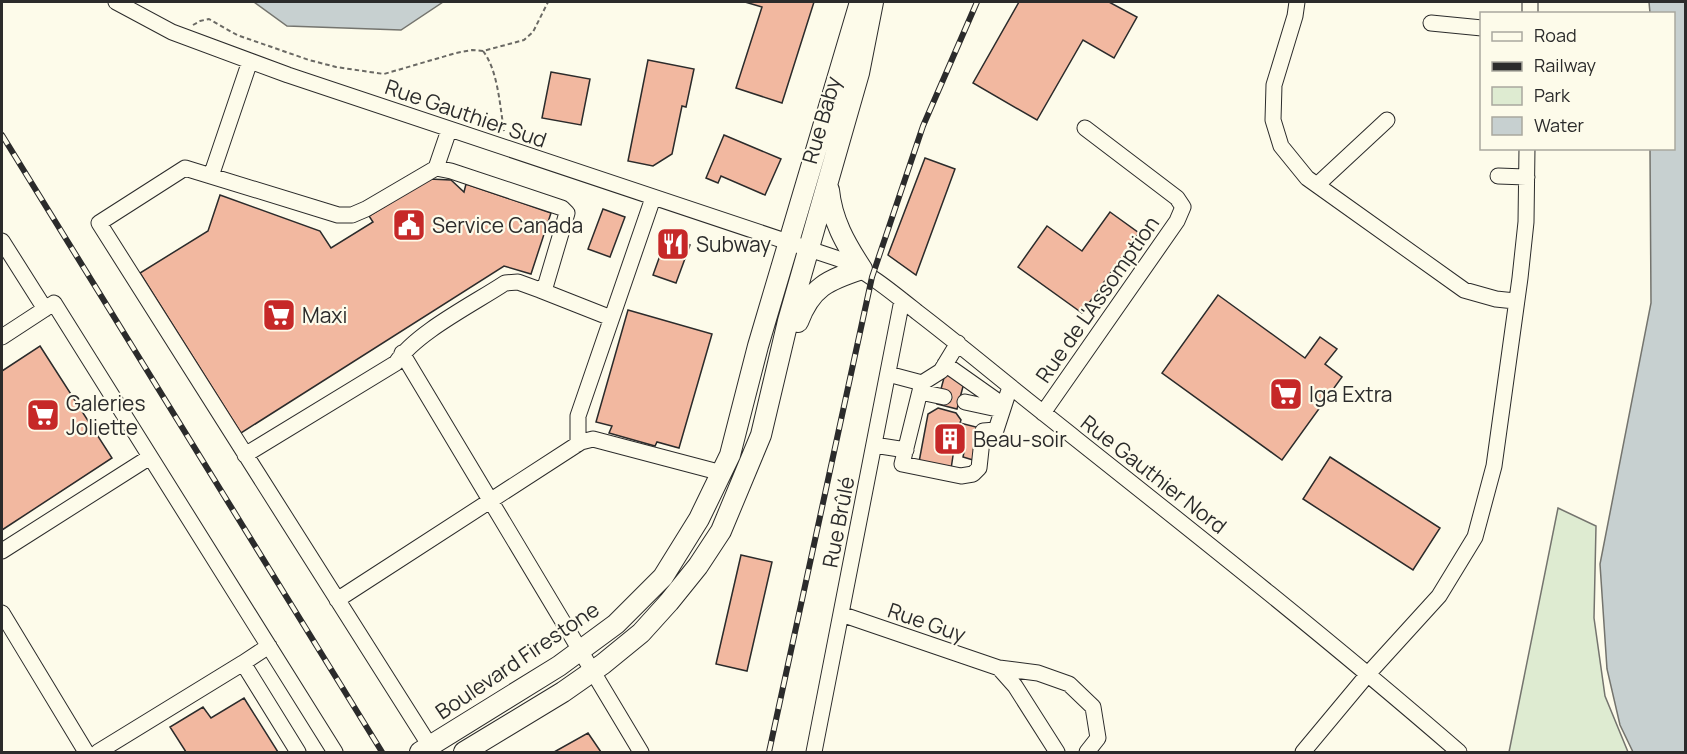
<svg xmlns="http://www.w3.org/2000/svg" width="1687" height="754" font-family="Manrope,sans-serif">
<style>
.green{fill:#deebd1;stroke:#74746e;stroke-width:1.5}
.water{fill:#c7d0d0;stroke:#74746e;stroke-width:1.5}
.building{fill:#f2b8a0;stroke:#2b2b2b;stroke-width:1.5}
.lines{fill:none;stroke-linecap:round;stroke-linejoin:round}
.minor-casing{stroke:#2b2b2b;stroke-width:17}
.major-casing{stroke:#2b2b2b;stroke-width:22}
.path{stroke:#6a6964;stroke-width:2;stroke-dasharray:4.5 3;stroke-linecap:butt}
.minor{stroke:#fdfbea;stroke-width:15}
.major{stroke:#fdfbea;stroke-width:20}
.rail-casing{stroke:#2b2b2b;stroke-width:6}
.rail{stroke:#fdfbea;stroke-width:4;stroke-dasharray:11;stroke-linecap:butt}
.labels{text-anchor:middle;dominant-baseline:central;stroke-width:4.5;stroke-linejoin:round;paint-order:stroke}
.street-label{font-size:21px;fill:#2b2b2b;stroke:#fdfbea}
.poi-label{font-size:21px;fill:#2b2b2b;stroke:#fdfbea;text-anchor:start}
</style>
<rect width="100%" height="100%" fill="#fdfbea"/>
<path class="green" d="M1558 508 1596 526 1594 618 1605 696 1628 752H1509Z"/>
<path class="water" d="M254 2H443L401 30 287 26Z
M1649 2H1686L1685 752H1633L1620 725 1607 669 1600 564 1651 303 1650 149 1674 148V14L1650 13Z"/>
<path class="building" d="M745 2H814L782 103 736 88 762 7Z
M1019 2H1109L1137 17 1114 58 1083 40 1037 120 973 83Z
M648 60 694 69 686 107 682 106 672 154 653 166 628 161Z
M551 72 590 79 581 125 542 118Z
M724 135 781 159 765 195 721 176 718 183 706 178Z
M925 158 955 169 916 275 888 255Z
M429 179 451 180 464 192 466 184 551 213 531 274 504 266 241 433 140 273 208 231 220 195 320 231 331 248 373 222 369 216Z
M603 209 625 217 610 257 588 249Z
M1110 212 1139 233 1082 313 1018 267 1047 226 1082 251Z
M667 236 690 245 676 283 653 275Z
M1218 295 1305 358 1320 337 1337 349 1325 364 1342 377 1282 460 1162 373Z
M628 310 712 334 679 448 657 442 655 446 609 433 612 426 596 422Z
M40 346 112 458 2 530V371Z
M945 374 965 379 957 409 937 404Z
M938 408 956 413 961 420 960 423 980 428 973 460 963 457 964 452 954 449 951 469 919 462 928 414Z
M1330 457 1440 528 1413 570 1303 499Z
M741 555 772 562 747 671 716 664Z
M244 698 278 752H186L170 727 203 707 211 718Z
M588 733 601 752H554Z"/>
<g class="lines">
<defs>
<path id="minor" d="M116 2 172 32 288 75 839 259C868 272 892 292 917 312 959 344 999 378 1041 411 1182 523 1323 634 1459 752
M1297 2 1295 16 1274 85 1273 120 1281 146 1307 178 1464 290 1496 299 1515 301
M1530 14V2
M1431 23 1482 28
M436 168 449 130
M211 176 250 61
M1498 176 1527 177
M1317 185 1387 120
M2 241 45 309
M540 290 611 318
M2 337 54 303 335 752
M958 343 941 371 922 383 902 464 961 476 973 474 979 468 983 431 996 430 1010 387
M402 353 641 752
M945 364 1003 405
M888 374 922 383
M920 392 944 397
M965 402 1002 410
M1043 413 1177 221 1183 207 1177 198 1085 128
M578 444V416L653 198
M874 445 906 450
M245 455 396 363C415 333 475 303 505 283L518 282 540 290 546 284 567 213 562 208 451 171 436 168 366 209 352 215H338L185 168 99 223 430 746
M2 551 150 457
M337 600 581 442 593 439 722 473
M2 613 86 752
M841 614 999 668 1015 686 1057 752
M243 663 269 646
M999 668 1038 673 1069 684 1093 707 1098 738 1087 752
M98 752 243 663 298 752
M814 752 902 300
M1303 752 1368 674 1439 596 1475 537 1494 466 1520 278 1526 222 1527 148"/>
<path id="major" d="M798 322C811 287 828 280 862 269 845 243 832 220 829 190
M420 752 559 666 616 624 663 577 699 519 730 455 758 346 860 2
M464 752 563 692 603 664 641 633 669 602 698 566 721 531 761 435 788 321 859 73 873 2"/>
</defs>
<use href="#minor" class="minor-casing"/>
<use href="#major" class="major-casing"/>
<path class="path" d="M193 25 200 21 209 19 237 35 309 60 336 67 384 74 456 53 472 50 483 51 524 40 533 32 548 2
M483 51C498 70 500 107 504 131"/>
<use href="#minor" class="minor"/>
<use href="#major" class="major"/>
<defs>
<path id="rail" d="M2 135 382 752
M769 752 872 277 923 126 977 2"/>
</defs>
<use href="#rail" class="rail-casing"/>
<use href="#rail" class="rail"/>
</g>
<defs>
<symbol id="civic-square" viewBox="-11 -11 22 22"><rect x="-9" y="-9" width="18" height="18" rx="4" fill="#c62828" stroke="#fdfbea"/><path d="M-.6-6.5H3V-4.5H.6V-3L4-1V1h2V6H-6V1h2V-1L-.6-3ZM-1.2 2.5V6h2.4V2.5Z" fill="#fff"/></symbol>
<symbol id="restaurant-square" viewBox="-11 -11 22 22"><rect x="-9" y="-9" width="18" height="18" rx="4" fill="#c62828" stroke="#fdfbea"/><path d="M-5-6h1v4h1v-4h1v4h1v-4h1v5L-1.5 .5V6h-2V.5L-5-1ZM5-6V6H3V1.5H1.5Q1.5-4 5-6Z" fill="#fff"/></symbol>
<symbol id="supermarket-square" viewBox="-11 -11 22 22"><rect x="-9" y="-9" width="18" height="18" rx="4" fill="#c62828" stroke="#fdfbea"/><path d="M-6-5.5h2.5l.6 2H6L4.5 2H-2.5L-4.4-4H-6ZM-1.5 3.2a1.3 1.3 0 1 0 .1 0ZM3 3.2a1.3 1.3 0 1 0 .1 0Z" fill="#fff"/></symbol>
<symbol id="building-square" viewBox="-11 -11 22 22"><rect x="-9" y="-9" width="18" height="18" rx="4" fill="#c62828" stroke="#fdfbea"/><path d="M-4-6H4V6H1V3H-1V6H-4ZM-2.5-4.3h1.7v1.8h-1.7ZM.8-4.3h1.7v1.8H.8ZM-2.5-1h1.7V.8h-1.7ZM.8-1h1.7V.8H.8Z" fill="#fff"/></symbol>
</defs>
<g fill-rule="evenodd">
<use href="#civic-square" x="390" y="206" width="38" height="38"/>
<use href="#restaurant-square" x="654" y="225" width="38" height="38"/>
<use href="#supermarket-square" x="260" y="296" width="38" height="38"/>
<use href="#supermarket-square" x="1267" y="375" width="38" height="38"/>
<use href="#supermarket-square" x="24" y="396" width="38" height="38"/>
<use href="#building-square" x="931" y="420" width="38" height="38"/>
</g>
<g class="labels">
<g class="street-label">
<text transform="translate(466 113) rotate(19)">Rue Gauthier Sud</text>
<text transform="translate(821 120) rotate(-74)">Rue Baby</text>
<text transform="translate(1097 299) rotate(-55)">Rue de L'Assomption</text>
<text transform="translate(1154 474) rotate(38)">Rue Gauthier Nord</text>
<text transform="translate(838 522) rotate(-79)">Rue Brûlé</text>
<text transform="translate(927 622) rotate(19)">Rue Guy</text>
<text transform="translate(517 660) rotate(-34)">Boulevard Firestone</text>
</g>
<g class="poi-label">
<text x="432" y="225">Service Canada</text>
<text x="696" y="244">Subway</text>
<text x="302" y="315">Maxi</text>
<text x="1309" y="394">Iga Extra</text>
<text x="66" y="403">Galeries<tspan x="66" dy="24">Joliette</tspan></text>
<text x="973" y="439">Beau-soir</text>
</g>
</g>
<rect width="1687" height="754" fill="none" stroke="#2b2b2b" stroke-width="6"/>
<rect x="1480" y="12" width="195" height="138" fill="#fdfbea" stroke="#a9a89e" stroke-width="1.5"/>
<rect x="1492" y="32" width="30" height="9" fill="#fdfbea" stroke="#a9a89e" stroke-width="1.5"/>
<text x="1534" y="42" font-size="18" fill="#2b2b2b">Road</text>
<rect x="1492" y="62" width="30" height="9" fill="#2b2b2b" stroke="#a9a89e" stroke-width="1.5"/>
<text x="1534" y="72" font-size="18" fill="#2b2b2b">Railway</text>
<rect x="1492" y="87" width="30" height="18" fill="#deebd1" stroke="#a9a89e" stroke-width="1.5"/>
<text x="1534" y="102" font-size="18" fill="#2b2b2b">Park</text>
<rect x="1492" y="117" width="30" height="18" fill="#c7d0d0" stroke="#a9a89e" stroke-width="1.5"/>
<text x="1534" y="132" font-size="18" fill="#2b2b2b">Water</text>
</svg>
